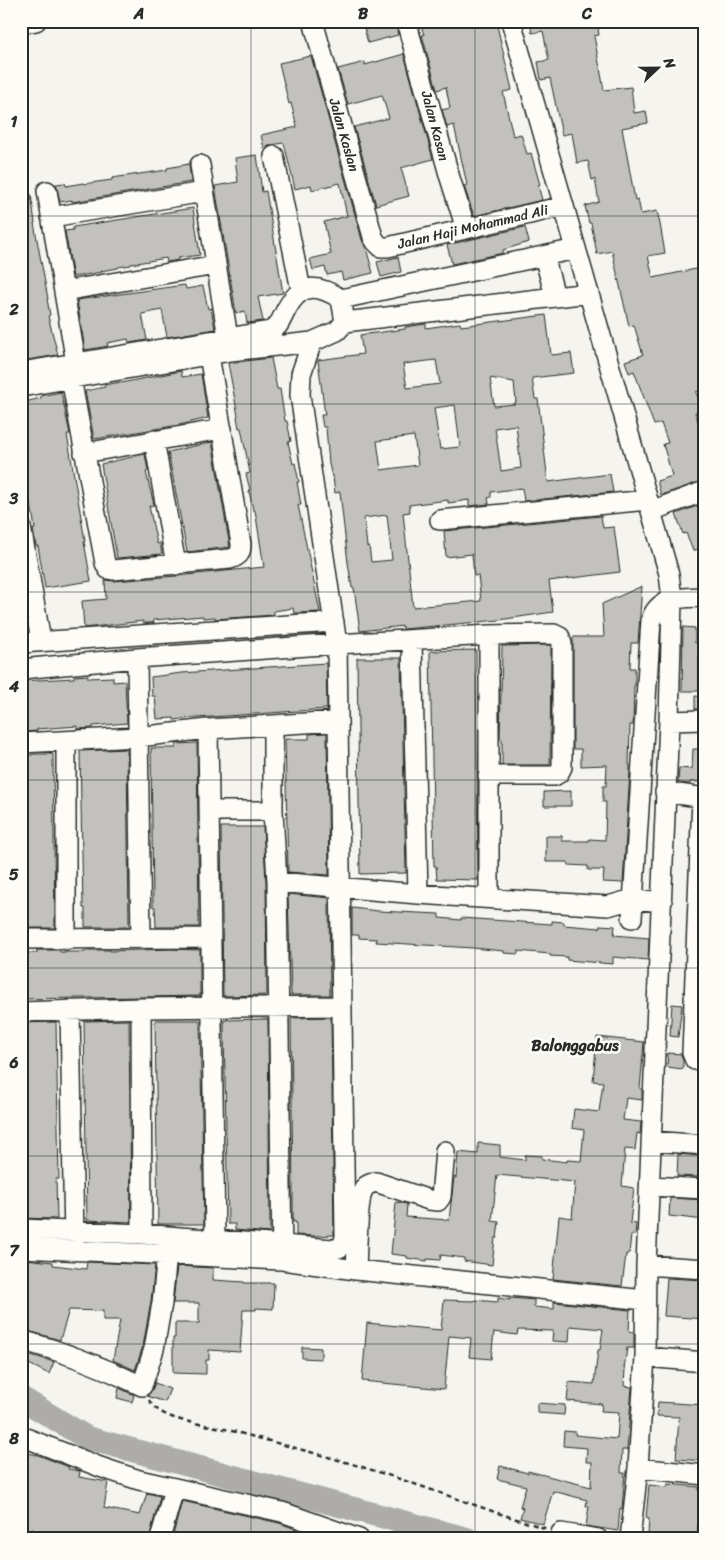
<svg xmlns="http://www.w3.org/2000/svg" width="726" height="1560" font-family="Sriracha,sans-serif">
<style>
.lines{fill:none;stroke-linecap:round;stroke-linejoin:round}
.river{stroke:#adaca9;stroke-width:24}
.building{fill:#c2c1be;stroke:#2b2b2b;fill-rule:evenodd}
.minor-casing{stroke:#2b2b2b;stroke-width:22}
.path{stroke:#2b2b2b;stroke-width:2.5;stroke-dasharray:5 4;stroke-linecap:butt}
.minor{stroke:#fdfcf7;stroke-width:19}
.grid{fill:none;stroke:#2b2b2b;stroke-width:1;stroke-opacity:0.55}
.labels{text-anchor:middle;dominant-baseline:central;stroke-width:5;stroke-linejoin:round;paint-order:stroke}
.street-label{font-size:14px;fill:#2b2b2b;stroke:#fdfcf7}
.quarter-label{font-size:16px;font-weight:bold;fill:#2b2b2b;stroke:#fdfcf7}
.neatline{fill:none;stroke:#2b2b2b;stroke-width:2}
.grid-label{font-size:16px;text-anchor:middle;font-weight:bold;fill:#2b2b2b}
</style>
<rect width="100%" height="100%" fill="#f5f4ef"/>
<filter id="ink" filterUnits="userSpaceOnUse"><feTurbulence type="fractalNoise" baseFrequency=".02" numOctaves="2"/><feDisplacementMap in="SourceGraphic" scale="10" xChannelSelector="R" yChannelSelector="G"/><feConvolveMatrix kernelMatrix="1 2 1 2 8 2 1 2 1" color-interpolation-filters="sRGB"/></filter>
<g filter="url(#ink)">
<g class="lines">
<path class="river" d="M21 1398 87 1438 467 1539"/>
</g>
<path class="building" d="M373 21H395L398 35 368 43 363 24Z
M420 21H496L512 90 503 92 513 136 521 134 527 154 531 153 540 185H538L542 200 474 216 464 186 467 185 454 125 447 127 442 110 450 108 446 87 437 90 422 35H424Z
M530 21H597L599 35 594 36 604 90 631 87 634 113 646 111 648 123 622 128 635 200 638 199 641 214 657 211 660 224 665 253 648 256 653 278 705 267V389L696 392 702 410 695 412 705 444V480L661 495 657 481 672 476 663 444 668 443 661 423 654 425 634 371 629 373 625 361 643 355 634 325 629 326 612 251 597 254 591 223H589L585 206 599 202 595 179 592 180 588 161 577 163 572 133 562 135 550 78 541 80 538 62 549 60 543 31 532 33Z
M404 54 433 159 401 168 409 196 376 205 354 127 389 118 382 95 348 104 338 69 365 62V65Z
M311 56 362 240 366 248 373 273 343 280 341 272 327 275 325 267 313 270 310 259 331 254 324 222 347 216 340 183 312 190 311 185 295 189 284 143 271 145 264 148 261 135 297 127 291 103 289 104 279 63Z
M257 155 262 192 266 191 283 293 258 297 263 321 247 323 245 311 236 313 215 186 238 182 235 158Z
M189 164 191 182 72 202V200L60 202 56 184 65 183 66 186 83 183V184L112 180V178L167 170V168Z
M31 194 35 223H34L48 299H47L50 315 48 316 58 355 21 361V195Z
M193 208 200 255 178 258V260L167 262 166 258 131 264V265L118 267V268L101 271 102 272 73 277 65 231 73 230V227Z
M525 227 529 242 503 250V253L452 264 447 245Z
M398 257 401 272 381 277 377 262Z
M185 285 186 289 203 286 208 309 211 308 215 329 167 337 162 310 142 314 147 340 129 343 128 339 107 343 108 346 85 350 77 300Z
M546 315 551 355 571 353 574 373 532 378 535 399H538L548 482 610 474 613 492 524 501 522 488 491 492V497L488 498 489 504 469 506V500L448 503V500L409 505 410 512 403 513 413 607 481 601 478 575 474 576 472 554 446 557 444 531 601 516 603 528 614 527 620 572 549 581 553 612 499 620 403 629V626L360 631 354 588H352L348 563 340 492 335 493 333 477H332L329 464 326 427H323L321 415H325L318 360 363 354 360 335 405 329V327L426 324V328L460 323 461 326ZM436 360 440 384 407 388 403 364ZM490 378 514 382 516 402H515V404L494 406ZM455 405 460 447 440 449 434 408ZM516 425 521 468 501 471 495 428ZM414 436 418 465 381 470 377 441ZM387 515 392 560 371 562 369 546 367 547 364 518Z
M271 358 277 389H280L285 421H287L291 441 288 442 293 464 295 463 299 482H297L301 505H298L320 612 294 613 293 608 274 611V615L215 619V617L203 618V616L153 620 154 623H143V621L84 628 82 601 106 599 105 580 114 581 177 576 264 567 255 510H253L249 491 250 490 246 474 250 473 241 428H239L237 417 238 416 228 363Z
M181 371 182 377 201 374 208 418 179 425 94 439 85 391 105 387 104 385 121 382V383Z
M61 392 70 434H67L85 541 84 542 91 581 45 588 38 546H36L33 529H35L32 510 23 470 27 469 23 449H21V403L41 398V396Z
M212 442 230 547 187 552 168 452Z
M145 454 148 471 146 472 154 505 149 506 157 544 160 543 162 554 117 558 101 464Z
M705 503V546L693 551 686 533 683 534 676 514Z
M642 586 638 643H631L630 668H635V686H634L633 725H630L629 765H630V771L623 883 603 882 604 870H588V866L568 865V862H546V836H562V841H589V839L605 840 606 802H603V786H606L607 765 581 766V749H573V637H604L602 604Z
M683 627 695 628V643H699V691H682Z
M551 645 550 765H502V739H500L502 646Z
M476 650 478 880 437 879 436 866H434L430 651Z
M357 658H401L406 873 360 874Z
M326 663 327 709 182 719 174 720V718L157 719 155 696H152L151 677 182 673Z
M88 675V678L113 677V682L125 681 127 723 93 726V728L78 729V726L37 729V731L24 732V726H21V681L74 678V676Z
M695 696 705 697V709H695Z
M327 733 329 875 288 872 285 739H309V734Z
M197 743 199 927H156L155 907H153L151 748H176V744Z
M127 749 129 927H85V908H83L80 751Z
M693 749H705L704 782H690V784L678 783 679 768 692 769Z
M32 754H53L55 928H21V755H32Z
M571 791V806H544V792Z
M221 827H263L266 882 267 995 223 996Z
M288 894 329 898 330 995H291Z
M352 908 378 911 439 914V918L461 920V918L536 923 552 924V921L564 922V925L600 928V925L615 926 614 935 649 938 648 960 613 957V964L567 960V957L550 956V954L518 951V954L504 953V951L473 948 376 942 377 939 359 938V935H352Z
M171 949 200 950V996L21 999V953H37V950H60V952H86V950H110V951Z
M672 1004 682 1005 678 1037 670 1036Z
M331 1017 334 1235 315 1236 296 1235V1222H293V1198L291 1018Z
M268 1019 270 1233 235 1230V1224H228L224 1030V1020Z
M129 1020 131 1222 87 1220 84 1021Z
M155 1020H200L204 1224H158Z
M56 1022 59 1179H56L57 1219 21 1218V1023Z
M597 1037 644 1042 640 1089H642V1100L626 1098 623 1120 641 1122 640 1134 637 1133 635 1150 625 1149 622 1186 634 1188 630 1223 636 1224 635 1235H631L629 1254H626L622 1286 553 1279 559 1216 572 1218 575 1182 497 1175 492 1221 499 1222 497 1238H495L492 1265 464 1261V1258L441 1255 440 1260 427 1259V1261L407 1258V1256L391 1254 396 1202 407 1204 406 1217 449 1220 454 1177 456 1178 458 1152 478 1154V1143L500 1145V1157L525 1160V1155L542 1156V1159L567 1162V1160L581 1161 584 1130 572 1128 574 1109 599 1112 603 1082 593 1081Z
M668 1053 681 1054 683 1061V1069L667 1067Z
M678 1154 700 1156 698 1177 677 1176Z
M670 1198 705 1200V1220L669 1216Z
M24 1259 53 1262V1265L86 1269 87 1262 155 1265 151 1301 143 1346 135 1370 113 1360 120 1320H103V1311L69 1310 60 1340 21 1329V1277Z
M177 1266 213 1268V1280L244 1282V1283H274L273 1309 256 1308V1310H243L240 1352 209 1350V1360H206V1374L173 1373V1338H175V1323H199V1303H173Z
M667 1278 705 1280V1319L664 1316Z
M498 1298 510 1300V1298L534 1300V1307L554 1309V1302L630 1310 629 1331 634 1332V1348H627L624 1369H625L624 1386 632 1387 627 1450H622L621 1473H625L622 1509 620 1508 618 1531 586 1526 589 1506H586L587 1500 553 1491 543 1524 520 1518 523 1508 520 1507 526 1486 497 1479 500 1466 528 1473V1471L591 1487 592 1462H586L587 1448 563 1446 564 1431 576 1432 575 1435 617 1439 619 1412 601 1411 602 1404 567 1401 569 1382 594 1384 598 1350H600L603 1329 570 1326 569 1342 552 1341 553 1331 518 1330 517 1335 494 1332 491 1359 469 1357 471 1338 449 1336 444 1389 362 1381 367 1323 441 1330 444 1300 474 1301V1300L498 1302Z
M302 1347 321 1348V1359L302 1358Z
M21 1352 54 1362 49 1374 21 1360Z
M155 1383 170 1389 165 1402 147 1396 152 1390Z
M119 1388 134 1395 132 1402 117 1398Z
M658 1402 705 1405 702 1430 703 1437 705 1438V1461L676 1459 679 1417 657 1416Z
M537 1403 565 1405 564 1415 537 1413Z
M21 1452 38 1455 69 1467 68 1469 80 1471 79 1477 108 1482 104 1508 140 1515 147 1493 160 1496 149 1539H113V1536L33 1539V1529H22Z
M668 1484 699 1487V1492H705V1522H698L697 1539H674V1536L648 1534 649 1519 646 1518 649 1485 667 1487Z
M182 1501 279 1523 296 1529 294 1539H172Z"/>
<g class="lines">
<defs>
<path id="minor" d="M313 21 373 237 376 242 381 247H388L564 206
M406 21 450 178 466 229
M511 21 669 574 672 599 669 721 646 1265 645 1357 638 1468 630 1539
M21 24 36 21
M274 156 301 290
M200 165 230 350
M47 191 76 363
M51 217 204 192
M544 256 555 296
M64 291 216 265
M341 299 576 249
M345 322 589 293
M21 372 270 331C279 327 280 322 284 314 298 284 314 282 341 299L345 322 337 331 312 342 231 351 21 387
M71 378 105 563 108 569 113 570 230 559C239 556 241 554 241 544L209 355
M154 440 176 565
M84 453 222 429
M651 511 705 491
M440 520 648 500
M21 527 41 641
M489 635V898
M412 641 418 894
M21 643 334 622
M137 658 141 939
M21 669 137 658 337 644 489 635 554 634 560 637 562 644V767L559 773 554 776H488
M669 721 705 720
M273 725V811L277 882 282 1257
M208 729 215 1239
M66 742V940
M21 743 138 737 208 729 338 721
M665 792 705 798
M702 798 692 1053 695 1060 705 1061
M209 811H273
M277 882 418 894 608 906 633 899 662 902
M632 918 651 620C659 595 683 598 705 597
M21 939 210 938
M141 1008 142 1234
M70 1010 74 1242
M21 1012 141 1008 341 1006
M651 1141 705 1145
M650 1186 705 1189
M21 1229 142 1234 333 1249C342 1249 343 1245 345 1237L337 644 300 395 301 374 312 342
M21 1248 282 1260 356 1270 645 1300
M646 1265 705 1269
M356 1270C357 1255 357 1196 365 1187 368 1184 372 1183 376 1182L429 1200 438 1201 441 1197 445 1151
M21 1340C62 1351 103 1367 142 1386L154 1349 162 1303 167 1255
M645 1357 705 1362
M21 1436 100 1467 139 1480 282 1512 359 1539
M638 1468 705 1475
M561 1533 598 1539
M160 1539 174 1489"/>
</defs>
<use href="#minor" class="minor-casing"/>
<path class="path" d="M149 1400C161 1422 202 1423 225 1429 276 1443 328 1456 378 1472 435 1490 491 1512 548 1529"/>
<use href="#minor" class="minor"/>
</g>
</g>
<path class="grid" d="M251 21V1539M475 21V1539M21 216H705M21 404H705M21 592H705M21 780H705M21 968H705M21 1156H705M21 1344H705"/>
<g class="labels">
<g class="street-label">
<text transform="translate(435 126) rotate(75)">Jalan Kasan</text>
<text transform="translate(344 135) rotate(74)">Jalan Kaslan</text>
<text transform="translate(473 227) rotate(-13)">Jalan Haji Mohammad Ali</text>
</g>
<g class="quarter-label">
<text x="575" y="1045">Balonggabus</text>
</g>
</g>
<rect width="726" height="1560" fill="none" stroke="#fdfcf7" stroke-width="55"/>
<g transform="translate(658 68) rotate(68)" stroke="#fdfcf7" stroke-width="4" paint-order="stroke">
<path d="M0-4L9 19L0 12L-9 19Z" fill="#2b2b2b"/>
<text y="-8" font-size="14" font-weight="bold" text-anchor="middle" fill="#2b2b2b">N</text>
</g>
<rect x="28" y="28" width="670" height="1504" class="neatline"/>
<g class="grid-label">
<text x="139" y="19">A</text>
<text x="363" y="19">B</text>
<text x="587" y="19">C</text>
<text x="14" y="127">1</text>
<text x="14" y="315">2</text>
<text x="14" y="504">3</text>
<text x="14" y="692">4</text>
<text x="14" y="880">5</text>
<text x="14" y="1068">6</text>
<text x="14" y="1256">7</text>
<text x="14" y="1444">8</text>
</g>
</svg>
